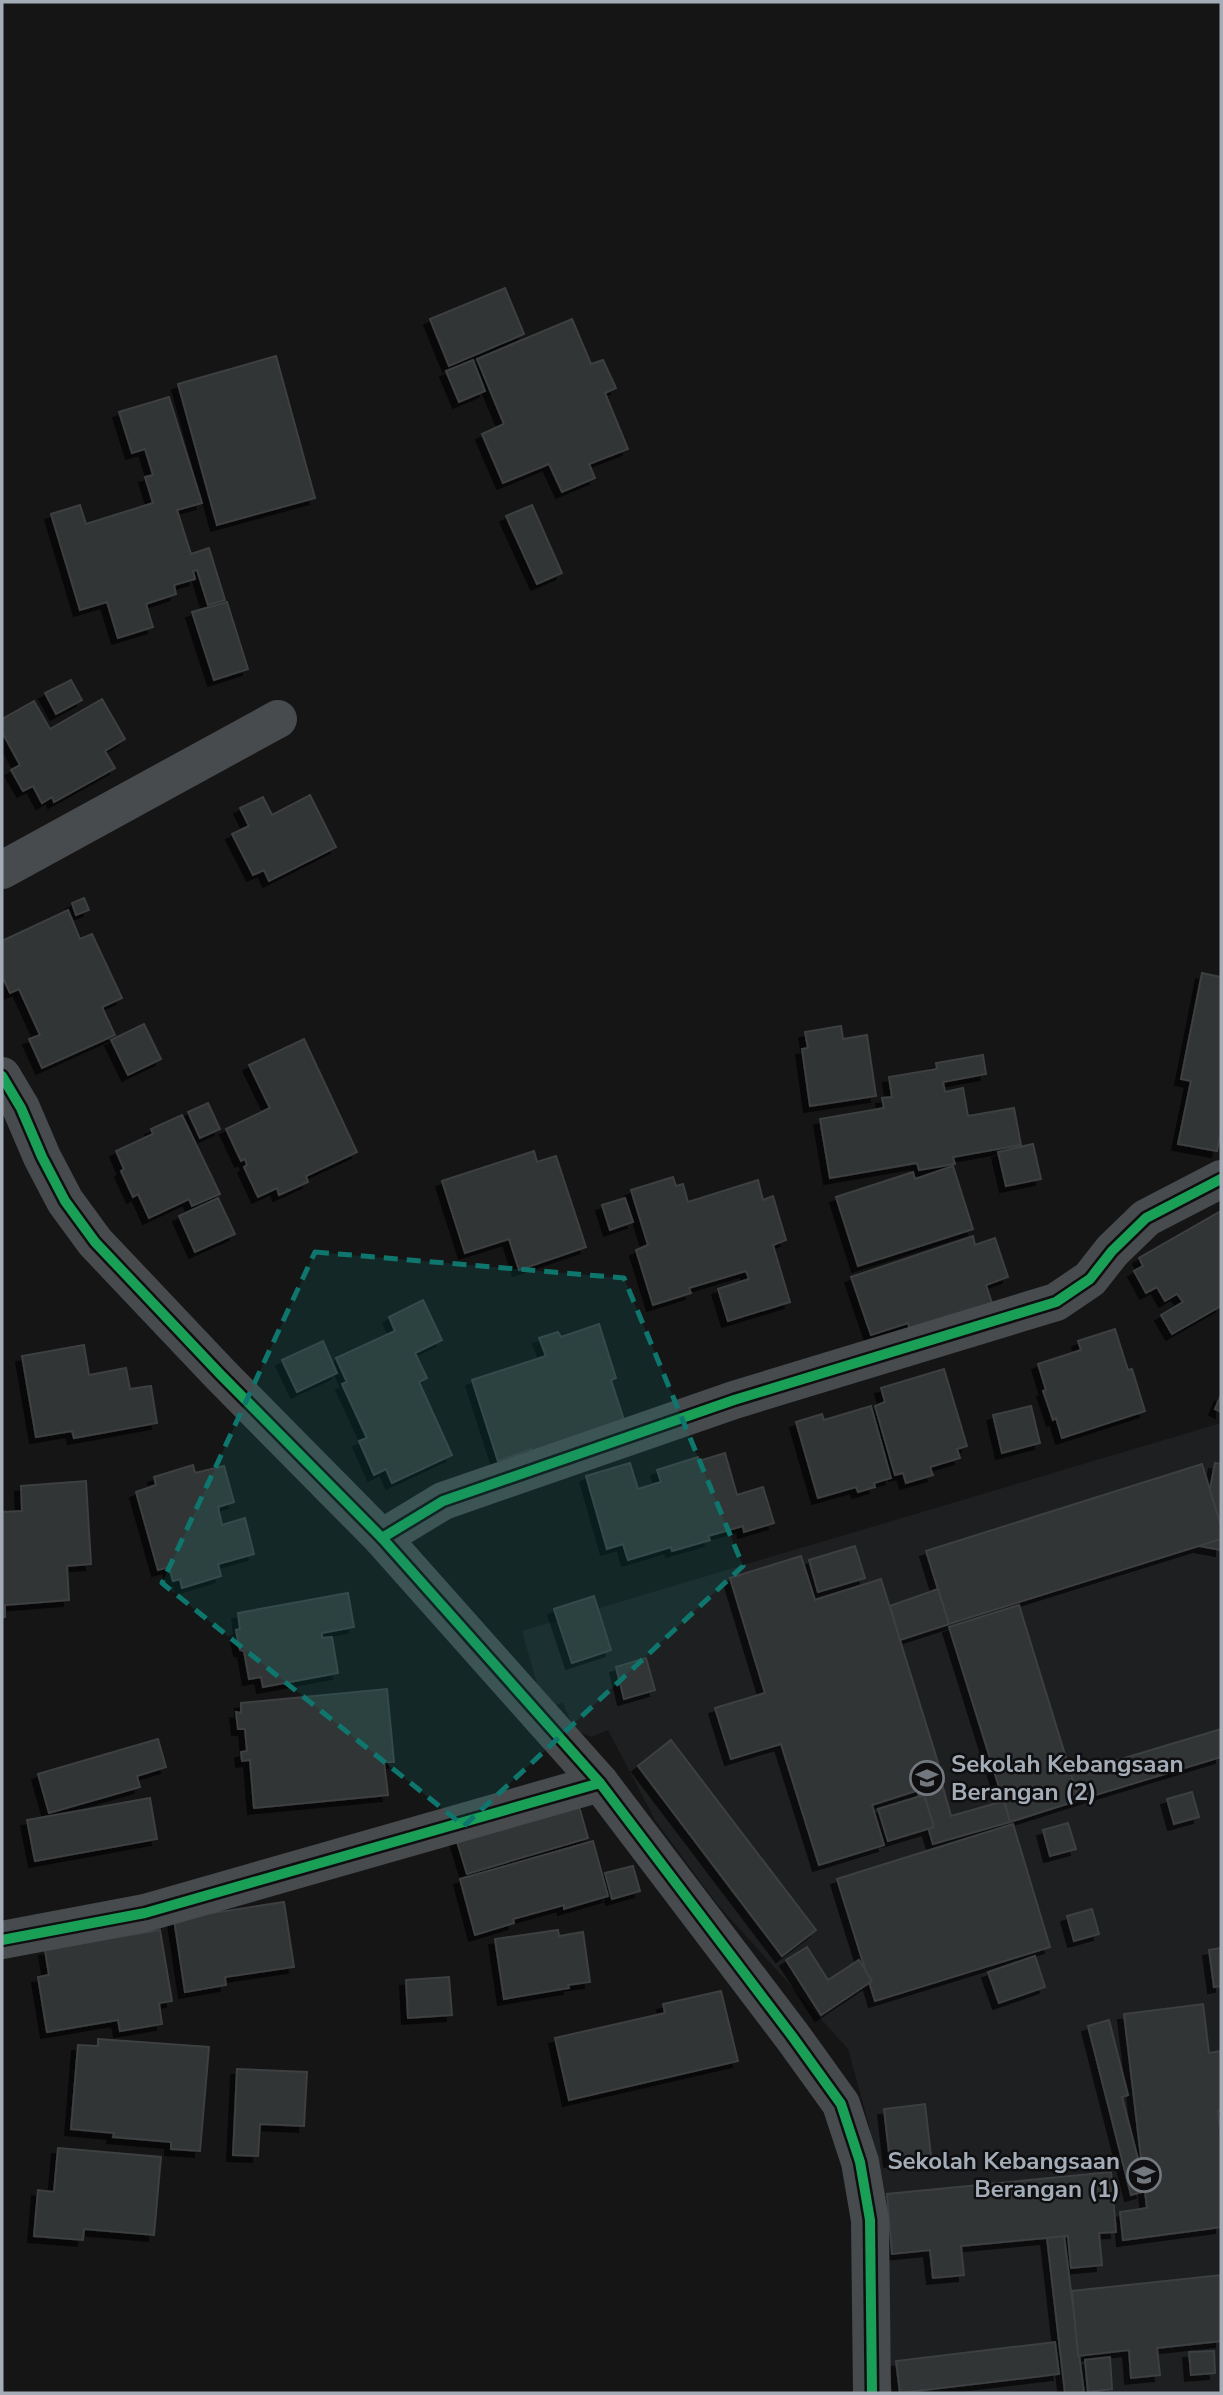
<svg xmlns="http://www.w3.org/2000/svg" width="1223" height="2395" viewBox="0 0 1223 2395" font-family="'Nunito Sans',sans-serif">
  <defs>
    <filter id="shadow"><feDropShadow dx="-6" dy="6" stdDeviation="0" flood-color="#0009"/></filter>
  </defs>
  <rect width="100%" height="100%" fill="#151515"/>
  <path fill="#1e1f21" d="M1221 1423V2393H890L879 2195 869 2125 848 2049 717 1904 655 1820 608 1730 592 1737 574 1730 563 1703 544 1708 522 1631Z"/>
  <g fill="#333436" stroke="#3d3f41" stroke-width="2" filter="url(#shadow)">
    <path d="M505 288 524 334 449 366 430 319Z"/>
    <path d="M572 319 591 364 603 360 616 388 605 393 628 449 589 464 595 478 562 492 549 464 503 483 482 434 504 424 477 359Z"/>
    <path d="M276 356 315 498 217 525 178 384Z"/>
    <path d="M473 360 485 391 459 402 446 371Z"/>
    <path d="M169 397 202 503 177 510 191 554 209 548 225 600 208 605 197 570 193 571 195 579 174 585 176 594 146 604 153 627 118 638 107 602 80 610 51 514 80 505 86 524 153 503 145 477 153 475 145 449 132 453 119 412Z"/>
    <path d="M532 505 562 573 537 584 506 516Z"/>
    <path d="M227 602 248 669 214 680 192 612Z"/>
    <path d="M71 680 82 700 56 714 45 693Z"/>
    <path d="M102 699 125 739 105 751 115 768 54 802 52 797 42 803 33 786 23 791 11 770 20 765 2 732V719L34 701 50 729Z"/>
    <path d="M310 795 336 847 269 881 264 870 253 875 232 834 249 826 240 808 263 797 272 815Z"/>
    <path d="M84 898 89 910 76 915 72 903Z"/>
    <path d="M68 910 80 939 92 934 122 998 102 1007 115 1035 42 1068 29 1039 40 1035 19 989 10 993 2 976V941Z"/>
    <path d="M1202 973 1221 977V1131L1217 1151 1178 1144 1191 1081 1181 1079Z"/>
    <path d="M144 1024 161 1059 128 1075 111 1040Z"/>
    <path d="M841 1026 843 1039 867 1035 876 1096 810 1106 802 1049 808 1048 805 1032Z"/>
    <path d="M304 1039 357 1152 306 1176 308 1182 279 1195 277 1188 258 1197 244 1167 247 1165 245 1159 241 1161 226 1129 270 1108 249 1065Z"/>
    <path d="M983 1055 986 1074 943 1082 945 1092 963 1088 968 1116 1014 1108 1021 1145 953 1157 955 1164 919 1170 917 1163 830 1178 820 1119 884 1108 882 1098 892 1097 889 1077 937 1069 936 1063Z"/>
    <path d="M208 1103 220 1129 200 1138 188 1112Z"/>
    <path d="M182 1115 220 1194 192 1206 189 1199 149 1218 138 1194 133 1197 121 1171 124 1169 116 1151 153 1134 151 1129Z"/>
    <path d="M1033 1144 1041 1179 1006 1186 998 1152Z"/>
    <path d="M534 1151 537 1162 556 1156 586 1247 519 1270 509 1239 465 1253 442 1181Z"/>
    <path d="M953 1166 973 1229 858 1266 836 1197 913 1172 915 1179Z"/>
    <path d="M673 1177 676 1186 683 1184 688 1202 758 1180 763 1200 773 1196 786 1240 773 1245 790 1302 728 1321 718 1289 749 1279 746 1271 689 1288 691 1293 653 1305 636 1250 648 1245 631 1190Z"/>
    <path d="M218 1198 235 1234 195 1252 179 1216Z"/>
    <path d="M625 1198 633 1222 610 1230 602 1205Z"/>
    <path d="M1221 1211V1306L1172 1334 1161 1315 1183 1302 1177 1294 1165 1301 1157 1287 1146 1293 1134 1271 1143 1266 1139 1258Z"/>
    <path d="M973 1236 975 1245 995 1238 1008 1277 986 1285 992 1303 910 1330 908 1323 871 1335 851 1277Z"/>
    <path d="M423 1300 442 1340 415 1353 427 1378 419 1382 452 1455 392 1483 386 1469 374 1475 359 1441 367 1438 342 1384 347 1382 336 1358 395 1331 389 1317Z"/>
    <path d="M599 1324 616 1378 611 1380 625 1423 532 1453 531 1449 498 1461 472 1380 546 1356 539 1338 558 1332 561 1337Z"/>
    <path d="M1115 1329 1128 1370 1132 1369 1145 1411 1062 1438 1056 1418 1053 1420 1043 1391 1046 1390 1038 1364 1081 1350 1078 1341Z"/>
    <path d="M323 1341 337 1373 297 1392 282 1360Z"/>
    <path d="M84 1345 89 1375 126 1368 130 1389 151 1386 157 1423 74 1438 72 1431 36 1437 22 1356Z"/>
    <path d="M944 1369 967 1446 957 1449 960 1458 930 1467 933 1475 906 1483 903 1473 895 1475 875 1406 885 1402 881 1388Z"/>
    <path d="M1221 1395V1412L1215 1409Z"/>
    <path d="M871 1406 891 1478 874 1483 875 1487 858 1492 856 1487 818 1498 796 1422 822 1414 824 1420Z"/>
    <path d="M1031 1406 1040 1443 1002 1453 993 1415Z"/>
    <path d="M725 1453 737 1495 763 1487 774 1523 744 1532 743 1526 708 1536 710 1540 672 1551 671 1547 628 1560 623 1544 607 1549 586 1476 630 1463 638 1489 661 1482 657 1470 698 1457 699 1461Z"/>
    <path d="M1215 1463 1221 1464V1550L1199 1546Z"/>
    <path d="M1202 1464 1221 1526V1539L949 1624 926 1551Z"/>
    <path d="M193 1465 195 1473 224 1466 234 1502 218 1507 222 1525 245 1518 254 1554 218 1564 221 1576 182 1588 180 1579 173 1581 169 1567 158 1570 136 1492 156 1485 154 1477Z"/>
    <path d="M86 1481 91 1564 67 1566 69 1600 5 1605V1617H2V1512L22 1511 21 1486Z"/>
    <path d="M855 1546 865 1578 818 1592 809 1560Z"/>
    <path d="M801 1556 815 1600 881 1579 944 1782 872 1805 884 1845 819 1865 781 1744 731 1759 715 1708 765 1693 730 1578Z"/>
    <path d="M938 1589 949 1624 900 1640 890 1606Z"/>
    <path d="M348 1593 354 1627 322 1633V1638L332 1637 338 1673 263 1687 261 1677 249 1679 244 1651 240 1650 236 1630 240 1629 238 1613Z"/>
    <path d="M594 1596 611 1650 572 1663 554 1609Z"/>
    <path d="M1019 1605 1079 1800 1010 1822 949 1627Z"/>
    <path d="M646 1658 655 1690 624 1699 616 1667Z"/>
    <path d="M387 1689 394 1762H384L388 1795 254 1808 250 1760 242 1761 241 1752 247 1751 245 1729H238L236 1712 241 1713V1703Z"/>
    <path d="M1221 1729V1757L1079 1800 1071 1774Z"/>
    <path d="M158 1739 166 1767 137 1776 140 1787 49 1813 38 1774Z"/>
    <path d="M671 1740 816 1930 782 1956 638 1766Z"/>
    <path d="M937 1766 951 1816 1004 1801 1010 1822 933 1844 912 1773Z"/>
    <path d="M1192 1792 1199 1817 1174 1824 1167 1799Z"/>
    <path d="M924 1795 934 1827 888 1841 878 1809Z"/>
    <path d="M150 1798 157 1839 35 1861 27 1820Z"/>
    <path d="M577 1799 588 1838 467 1874 455 1835Z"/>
    <path d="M1068 1823 1076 1849 1050 1856 1043 1830Z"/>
    <path d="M1013 1824 1050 1947 875 2001 837 1879Z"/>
    <path d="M593 1841 608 1896 564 1909V1905L513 1919 514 1923 475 1935 460 1879Z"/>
    <path d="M633 1866 640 1891 612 1899 605 1873Z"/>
    <path d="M284 1902 294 1967 225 1977 226 1985 185 1992 174 1919Z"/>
    <path d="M1092 1909 1099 1934 1074 1941 1067 1916Z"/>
    <path d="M160 1930 172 2001 159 2003 162 2024 120 2031 118 2020 47 2032 38 1977 49 1975 45 1950Z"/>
    <path d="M558 1930 559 1936 583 1932 590 1982 568 1985 569 1988 504 1999 495 1939Z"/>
    <path d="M807 1947 828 1980 859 1960 872 1981 821 2015 786 1960Z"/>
    <path d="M1221 1948V1986L1214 1987 1209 1950Z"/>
    <path d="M1035 1956 1045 1987 999 2003 988 1972Z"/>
    <path d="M449 1977 452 2015 408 2018 406 1980Z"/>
    <path d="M721 1991 738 2061 569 2100 555 2038 665 2013 663 2004Z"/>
    <path d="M1203 2004 1209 2053 1221 2051V2111H1218L1221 2140V2227L1123 2240 1120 2212 1147 2208 1124 2014Z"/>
    <path d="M1109 2020 1128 2095 1122 2097 1139 2163 1135 2164 1142 2192 1131 2195 1088 2026Z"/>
    <path d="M98 2039 209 2047 200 2151 171 2149V2142L113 2137 114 2133 71 2129 78 2045 98 2046Z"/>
    <path d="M237 2069 307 2072 304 2126 260 2124 258 2156 233 2155Z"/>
    <path d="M925 2104 931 2156 890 2161 884 2109Z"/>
    <path d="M58 2148 161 2157 154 2235 84 2229 83 2240 34 2236 38 2190 54 2192Z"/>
    <path d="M1111 2172 1116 2232 1099 2233 1102 2265 1071 2268 1068 2236 961 2246 964 2275 933 2278 930 2250 892 2254 887 2194Z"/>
    <path d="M1064 2236 1084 2393H1065L1047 2238Z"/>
    <path d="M1221 2275V2341L1157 2348 1160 2375 1131 2378 1129 2350 1078 2356 1072 2291Z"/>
    <path d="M1055 2342 1059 2374 900 2393 896 2361Z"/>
    <path d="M1214 2351 1215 2373 1191 2375 1189 2352Z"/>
    <path d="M1110 2357 1112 2389 1088 2392 1085 2360Z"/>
  </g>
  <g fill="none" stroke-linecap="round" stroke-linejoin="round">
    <g stroke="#484b4e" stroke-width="38">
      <path d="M2 870 278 719"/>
      <path d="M2 1076 21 1108 42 1157 65 1201 95 1242 220 1374 382 1538"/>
      <path d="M2 1940 145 1913 600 1783"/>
      <path d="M872 2393 870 2220 860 2162 841 2104 792 2036 600 1783 382 1538 443 1501 734 1400 1056 1302 1090 1279 1112 1251 1146 1218 1221 1179"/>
    </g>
    <g stroke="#0f0f11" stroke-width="15">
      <g id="cycleway">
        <path d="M2 1076 21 1108 42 1157 65 1201 95 1242 220 1374 382 1538"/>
        <path d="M2 1940 145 1913 600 1783"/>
        <path d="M872 2393 870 2220 860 2162 841 2104 792 2036 600 1783 382 1538 443 1501 734 1400 1056 1302 1090 1279 1112 1251 1146 1218 1221 1179"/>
      </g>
    </g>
    <use href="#cycleway" stroke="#1a9f57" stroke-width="10"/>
  </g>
  <path fill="#0f766e" fill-opacity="0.2" stroke="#0f766e" stroke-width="5" stroke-dasharray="14 9" stroke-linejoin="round" d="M315 1252 624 1278 743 1566 464 1826 162 1583Z"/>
  <defs>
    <g id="school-ring" transform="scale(1.75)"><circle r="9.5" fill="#0f0f11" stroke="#72787e" stroke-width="1.5"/><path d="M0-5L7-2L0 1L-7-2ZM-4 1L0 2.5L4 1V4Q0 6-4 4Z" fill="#72787e"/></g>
  </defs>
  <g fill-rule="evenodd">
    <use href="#school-ring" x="927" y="1778"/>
    <use href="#school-ring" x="1144" y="2175"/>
  </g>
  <g text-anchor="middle" stroke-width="5" stroke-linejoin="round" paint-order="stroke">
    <g font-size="24" font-weight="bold" fill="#a4adb7" stroke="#0f0f11" text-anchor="start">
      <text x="951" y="1772">Sekolah Kebangsaan<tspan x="951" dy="28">Berangan (2)</tspan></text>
      <text x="1120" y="2169" text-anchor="end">Sekolah Kebangsaan<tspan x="1120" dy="28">Berangan (1)</tspan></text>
    </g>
  </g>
  <rect width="1223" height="2395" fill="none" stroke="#a4adb7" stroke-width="7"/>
</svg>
